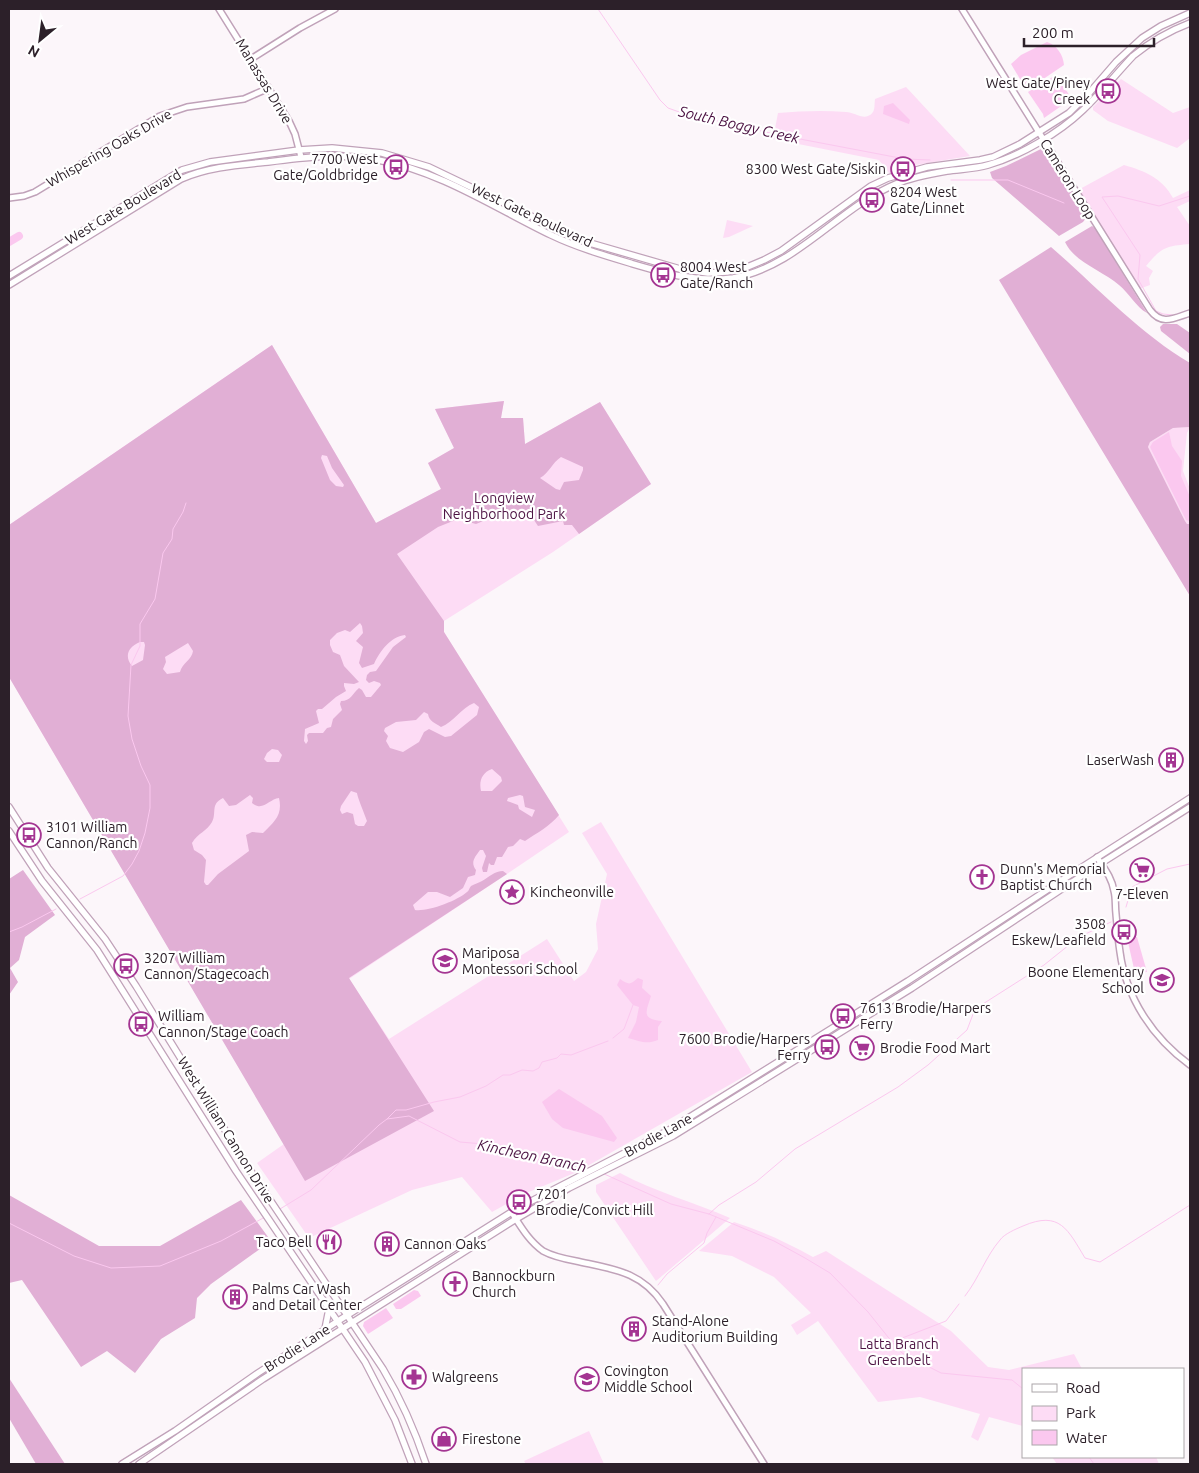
<svg xmlns="http://www.w3.org/2000/svg" width="1199" height="1473" viewBox="0 0 1199 1473" font-family="Ubuntu,sans-serif">
  <rect width="100%" height="100%" fill="#fcf6fa"/>
  <g fill="#fddcf5">
    <path d="M1121 79 1173 113 1190 107V138L1177 148 1108 121 1093 110V107Z"/>
    <path d="M906 87 970 156 909 166 890 174 879 160 773 139 778 113C801 111 823 110 846 112 853 112 862 119 868 116 876 113 874 106 875 99Z"/>
    <path d="M1124 165C1145 171 1162 178 1173 198L1190 190V201L1177 207 1190 226V244C1166 246 1162 247 1146 266L1153 271 1149 278 1150 285 1139 289 1078 190Z"/>
    <path d="M727 220 753 226 729 237 723 238Z"/>
    <path d="M272 345 376 523 441 489 428 463 454 448 435 409 504 401 501 418H523L525 444 600 402 651 484 553 552 444 621V632L569 832 507 874 349 979 389 1039 547 939 574 981 586 972 598 949 596 924 607 874 582 833 601 822 752 1072 577 1172 524 1194 492 1212 462 1177 412 1190 309 1238 257 1163 284 1144 9 677V525Z"/>
    <path d="M1190 427 1187 433 1183 471 1190 489V524H1187L1185 521 1148 447 1150 442 1173 428Z"/>
    <path d="M620 1173C655 1192 694 1202 730 1218L656 1281 596 1192V1185Z"/>
    <path d="M734 1222C762 1231 788 1243 813 1257L826 1251 951 1331 988 1367 1009 1370 1074 1354 1082 1369H1023V1426L989 1417 978 1441 971 1437 980 1414 920 1397 878 1402 818 1321 797 1335 791 1325 811 1313 774 1277 732 1256 699 1251Z"/>
    <path d="M589 1431 604 1464H526L524 1461Z"/>
    <path d="M1052 1457H1156L1159 1464H1057Z"/>
  </g>
  <g fill="#e1afd5" fill-rule="evenodd">
    <path d="M1043 148 1050 156 1086 213V218L1083 222 1059 236 992 178 990 172 1006 166Z"/>
    <path d="M1092 226 1095 228 1147 313C1136 307 1129 293 1119 285 1103 271 1074 262 1065 242Z"/>
    <path d="M1051 247C1096 286 1139 333 1190 363V427L1173 428 1150 442 1148 447 1185 521 1187 524H1190V596L999 280Z"/>
    <path d="M1163 324H1177L1190 333V354L1161 331 1160 327Z"/>
    <path d="M272 345 376 523 441 489 428 463 454 448 435 409 504 401 501 418H523L525 444 600 402 651 484 579 534 572 525H564L563 521 538 526 530 514 522 518 505 514 498 515 476 524 458 519 438 527 397 554 444 621V632L559 815C550 826 537 833 525 841L520 839 513 846 508 847 502 857H497L494 865H491L489 863 487 872H483L482 868 486 856 483 850H480C475 857 470 862 476 870L475 875 468 877 463 888 450 897 437 892H428L413 905 415 910C427 912 457 901 467 892 469 891 469 888 471 886 474 884 479 883 482 881 489 877 495 871 503 871L507 874 349 978 434 1111 305 1181 9 677V525ZM322 455 327 456 332 468 344 485 343 487 336 486 330 480 321 458ZM561 457 583 467V470L579 480 564 482 560 490 556 489 540 478C549 473 552 463 561 457ZM360 623 362 626 363 633 356 641 363 647 359 663 362 668 374 664C380 651 390 637 405 635L406 637 393 647 376 671 370 672 367 675 366 680 369 683 374 681 380 683 381 685 371 697H366L362 690 359 688C352 694 351 701 341 701L340 704 342 710 333 719 331 727 327 728 323 733H309L307 735 308 741 306 744 304 741 305 729 319 723 316 711 318 709H322L336 697 346 691 344 686V683L354 684 359 682 344 666 340 655 333 652 330 645V640L337 633 345 630 350 632ZM140 642H144L145 645 143 660 132 666C124 656 128 647 140 642ZM188 643 193 651C192 660 182 663 180 672L167 674 163 669 166 662 165 657ZM474 703 479 707 477 715 451 736 445 737 429 729 424 732 419 742 403 752 390 748 386 741 388 736 384 731 385 728 396 722 416 720 424 712 428 714C429 721 435 723 441 727 454 722 461 708 474 703ZM272 749 278 750 282 755 279 762H267L264 759 267 753ZM492 769 501 777 502 781 492 791H481C479 782 481 773 492 769ZM351 791 357 793C357 796 366 818 367 821L364 826H358L355 824 353 814 347 812 342 814 340 810 341 806ZM250 795 253 798 252 803C263 812 269 799 279 798 283 815 274 822 263 833L252 832 246 835 249 851 218 874 208 885H206L204 882 206 860 202 855 194 850 192 843C198 833 207 831 212 822 217 813 210 804 223 798L229 806 236 805ZM520 795 523 796 525 807 535 810 532 817 519 809 518 805 507 801 508 798Z"/>
    <path d="M23 870 55 915 25 937 19 960 10 968 18 982 9 995V879Z"/>
    <path d="M9 1195 99 1246H160L241 1200 271 1241 211 1284 197 1298 195 1318 161 1339 135 1373 107 1351 81 1367 22 1280 9 1283Z"/>
    <path d="M9 1378 65 1464H36L9 1418Z"/>
  </g>
  <g fill="#fbc8ef">
    <path d="M1047 42C1057 45 1063 55 1064 65L1030 88 1026 89 1011 64 1021 55Z"/>
    <path d="M1056 75 1070 96 1067 102 1044 118 1043 114 1028 92Z"/>
    <path d="M893 103 910 120 909 124 883 114 884 106Z"/>
    <path d="M1169 432 1172 446 1182 461 1181 476 1190 497 1189 521 1186 520 1150 447 1153 442Z"/>
    <path d="M1137 937 1147 972 1135 973 1127 938Z"/>
    <path d="M638 978 643 980 642 988 651 996C646 1012 641 1019 662 1021L658 1027V1040C646 1045 640 1041 628 1038L636 1022 639 1007 633 1005 617 985 620 979C629 985 630 985 638 978Z"/>
    <path d="M559 1089 602 1116 617 1138 614 1142 563 1128 552 1119 542 1102Z"/>
    <path d="M414 1290 418 1291 421 1296 401 1309H396L393 1304Z"/>
    <path d="M386 1308 393 1318 368 1334 363 1326 364 1322Z"/>
  </g>
  <g fill="none" stroke-linecap="round" stroke-linejoin="round">
    <g stroke="#fbc8ef" stroke-width="1">
      <path d="M598 9 660 100 668 108 682 113 779 135 905 159 930 160"/>
      <path d="M951 180H1008L1064 203"/>
      <path d="M1172 315 1163 314 1156 311 1138 279 1140 255 1102 197 1118 196 1159 206 1190 196"/>
      <path d="M80 899 123 876 132 864 139 851 145 833 150 808V785L141 766 132 739 128 716 131 665 140 646V624L155 599 163 553 172 539 173 529 183 512 186 503"/>
      <path d="M1126 907 1132 887 1167 869 1190 864"/>
      <path d="M9 932 22 927 56 909"/>
      <path d="M613 1038 624 1029 633 1005"/>
      <path d="M387 1119 396 1110H406L434 1102 460 1097 486 1086 503 1075H510L522 1070 533 1071 539 1068 542 1062 557 1058 561 1054 571 1055 608 1041"/>
      <path d="M602 1173 671 1204 709 1214 774 1241 805 1258 830 1273 868 1312 892 1342 902 1353 941 1373 1012 1380 1023 1389"/>
      <path d="M280 1209 311 1190 379 1125 387 1119 409 1116 460 1142 495 1145 549 1163 564 1165 579 1163 589 1168"/>
      <path d="M709 1214 719 1205 756 1182 795 1149 898 1087 928 1065 967 1030 975 1009 1044 965 1079 937 1111 922"/>
      <path d="M9 1223 74 1256 111 1268 160 1266 221 1241 265 1217"/>
      <path d="M658 1285 667 1274 704 1243 707 1233 716 1217"/>
      <path d="M965 1296C979 1278 986 1256 1000 1240 1004 1234 1016 1229 1023 1226 1060 1210 1068 1230 1085 1258L1100 1262 1190 1205"/>
      <path d="M892 1342 946 1321 959 1304"/>
      <path d="M1089 1457 1094 1464"/>
    </g>
    <path stroke="#fbc8ef" stroke-width="8" d="M9 242 19 236"/>
    <g stroke="#c0a2b9" stroke-width="8">
      <g id="tertiary">
        <path d="M219 9 289 121 295 134 301 157"/>
        <path d="M962 9 1150 310C1162 326 1174 318 1190 313"/>
        <path d="M251 59 300 28 335 9"/>
        <path d="M9 198 24 196 35 192 160 116 187 107 244 99 269 88"/>
        <path d="M1097 857C1104 868 1112 878 1114 891 1116 898 1115 906 1116 914 1117 926 1118 939 1120 952 1126 998 1153 1038 1190 1065"/>
        <path d="M512 1213C521 1227 529 1241 543 1251 554 1257 565 1259 576 1261 612 1269 641 1271 663 1304L764 1464"/>
      </g>
    </g>
    <g stroke="#c0a2b9" stroke-width="8">
      <g id="secondary">
        <path d="M9 276 182 170 210 162 299 150 332 148 382 153 429 167 583 241 680 269 708 273 727 272 745 268 764 260 781 251 871 186 888 178 927 167 980 160 993 157 1020 144 1069 113 1090 92 1116 62 1142 38 1161 26 1190 13"/>
        <path d="M9 285 181 179C208 167 238 165 268 162 305 157 341 153 378 160 440 171 495 208 551 235 576 247 603 255 630 263 664 273 697 283 733 278 797 267 838 208 896 184 912 177 929 174 947 171 960 169 975 169 988 165 1020 156 1059 133 1083 110 1101 93 1116 74 1133 56 1150 42 1169 31 1190 23"/>
        <path d="M9 807 48 868 105 939 136 986 246 1164 383 1369C401 1399 415 1431 426 1464"/>
        <path d="M9 831 42 881 97 950 236 1171 365 1362 395 1420 412 1464"/>
        <path d="M325 1329 329 1309"/>
        <path d="M122 1464 175 1431 258 1373 338 1321 518 1208 669 1130 908 981 1076 871 1190 798"/>
        <path d="M139 1464 263 1379 516 1219 569 1188 673 1136 912 988 1092 869 1190 807"/>
      </g>
    </g>
    <use href="#tertiary" stroke="#fff" stroke-width="5"/>
    <use href="#secondary" stroke="#fff" stroke-width="5.5"/>
  </g>
  <defs>
    <g id="bus-ring" transform="scale(1.25)"><circle r="9.5" fill="#fff" stroke="#a43592" stroke-width="1.5"/><path d="M-5-6H5V4H4V6H2V4H-2V6H-4V4H-5ZM-3.5-4V0h7V-4ZM-3.5 1.2v1.5H-2V1.2ZM2 1.2v1.5H3.5V1.2Z" fill="#a43592"/></g>
    <g id="building-ring" transform="scale(1.25)"><circle r="9.5" fill="#fff" stroke="#a43592" stroke-width="1.5"/><path d="M-4-6H4V6H1V3H-1V6H-4ZM-2.5-4.3h1.7v1.8h-1.7ZM.8-4.3h1.7v1.8H.8ZM-2.5-1h1.7V.8h-1.7ZM.8-1h1.7V.8H.8Z" fill="#a43592"/></g>
    <g id="supermarket-ring" transform="scale(1.25)"><circle r="9.5" fill="#fff" stroke="#a43592" stroke-width="1.5"/><path d="M-6-5.5h2.5l.6 2H6L4.5 2H-2.5L-4.4-4H-6ZM-1.5 3.2a1.3 1.3 0 1 0 .1 0ZM3 3.2a1.3 1.3 0 1 0 .1 0Z" fill="#a43592"/></g>
    <g id="church-ring" transform="scale(1.25)"><circle r="9.5" fill="#fff" stroke="#a43592" stroke-width="1.5"/><path d="M-1.2-6h2.4v3.5h3.3v2.4h-3.3V6h-2.4V-.1h-3.3v-2.4h3.3Z" fill="#a43592"/></g>
    <g id="sight-ring" transform="scale(1.25)"><circle r="9.5" fill="#fff" stroke="#a43592" stroke-width="1.5"/><path d="M0-6L1.8-2.2L6-1.7L2.9 1.2L3.7 5.4L0 3.3L-3.7 5.4L-2.9 1.2L-6-1.7L-1.8-2.2Z" fill="#a43592"/></g>
    <g id="school-ring" transform="scale(1.25)"><circle r="9.5" fill="#fff" stroke="#a43592" stroke-width="1.5"/><path d="M0-5L7-2L0 1L-7-2ZM-4 1L0 2.5L4 1V4Q0 6-4 4Z" fill="#a43592"/></g>
    <g id="restaurant-ring" transform="scale(1.25)"><circle r="9.5" fill="#fff" stroke="#a43592" stroke-width="1.5"/><path d="M-5-6h1v4h1v-4h1v4h1v-4h1v5L-1.5 .5V6h-2V.5L-5-1ZM5-6V6H3V1.5H1.5Q1.5-4 5-6Z" fill="#a43592"/></g>
    <g id="pharmacy-ring" transform="scale(1.25)"><circle r="9.5" fill="#fff" stroke="#a43592" stroke-width="1.5"/><path d="M-2-6h4v4h4v4h-4v4h-4v-4h-4v-4h4Z" fill="#a43592"/></g>
    <g id="shop-ring" transform="scale(1.25)"><circle r="9.5" fill="#fff" stroke="#a43592" stroke-width="1.5"/><path d="M-5-2.5h2.3a2.7 3.5 0 0 1 5.4 0H5L5.5 6h-11ZM-1.5-2.5h3a1.5 2.3 0 0 0-3 0Z" fill="#a43592"/></g>
  </defs>
  <g fill-rule="evenodd">
    <use href="#bus-ring" x="1108" y="91"/>
    <use href="#bus-ring" x="396" y="167"/>
    <use href="#bus-ring" x="903" y="169"/>
    <use href="#bus-ring" x="872" y="200"/>
    <use href="#bus-ring" x="663" y="275"/>
    <use href="#building-ring" x="1171" y="760"/>
    <use href="#bus-ring" x="29" y="835"/>
    <use href="#supermarket-ring" x="1142" y="870"/>
    <use href="#church-ring" x="982" y="877"/>
    <use href="#sight-ring" x="512" y="892"/>
    <use href="#bus-ring" x="1124" y="932"/>
    <use href="#school-ring" x="445" y="961"/>
    <use href="#bus-ring" x="126" y="966"/>
    <use href="#school-ring" x="1162" y="980"/>
    <use href="#bus-ring" x="843" y="1016"/>
    <use href="#bus-ring" x="141" y="1024"/>
    <use href="#bus-ring" x="827" y="1047"/>
    <use href="#supermarket-ring" x="862" y="1048"/>
    <use href="#bus-ring" x="519" y="1202"/>
    <use href="#restaurant-ring" x="329" y="1242"/>
    <use href="#building-ring" x="387" y="1244"/>
    <use href="#church-ring" x="455" y="1284"/>
    <use href="#building-ring" x="235" y="1297"/>
    <use href="#building-ring" x="634" y="1329"/>
    <use href="#pharmacy-ring" x="414" y="1377"/>
    <use href="#school-ring" x="587" y="1379"/>
    <use href="#shop-ring" x="444" y="1439"/>
  </g>
  <g text-anchor="middle" stroke-width="4.5" stroke-linejoin="round" paint-order="stroke">
    <g font-size="14" fill="#2c2029" stroke="#fff">
      <text transform="translate(264 81) rotate(59)" y="5">Manassas Drive</text>
      <text transform="translate(109 148) rotate(-30)" y="5">Whispering Oaks Drive</text>
      <text transform="translate(1068 179) rotate(58)" y="5">Cameron Loop</text>
      <text transform="translate(123 207) rotate(-31)" y="5">West Gate Boulevard</text>
      <text transform="translate(532 215) rotate(25)" y="5">West Gate Boulevard</text>
      <text transform="translate(226 1130) rotate(58)" y="5">West William Cannon Drive</text>
      <text transform="translate(658 1135) rotate(-29)" y="5">Brodie Lane</text>
      <text transform="translate(297 1348) rotate(-33)" y="5">Brodie Lane</text>
    </g>
    <g font-size="14" fill="#2c2029" stroke="#fff" text-anchor="start">
      <text x="1090" y="88" text-anchor="end">West Gate/Piney<tspan x="1090" dy="16">Creek</tspan></text>
      <text x="378" y="164" text-anchor="end">7700 West<tspan x="378" dy="16">Gate/Goldbridge</tspan></text>
      <text x="886" y="174" text-anchor="end">8300 West Gate/Siskin</text>
      <text x="890" y="197">8204 West<tspan x="890" dy="16">Gate/Linnet</tspan></text>
      <text x="680" y="272">8004 West<tspan x="680" dy="16">Gate/Ranch</tspan></text>
      <text x="1154" y="765" text-anchor="end">LaserWash</text>
      <text x="46" y="832">3101 William<tspan x="46" dy="16">Cannon/Ranch</tspan></text>
      <text x="1000" y="874">Dunn's Memorial<tspan x="1000" dy="16">Baptist Church</tspan></text>
      <text x="530" y="897">Kincheonville</text>
      <text x="1142" y="899" text-anchor="middle">7-Eleven</text>
      <text x="1106" y="929" text-anchor="end">3508<tspan x="1106" dy="16">Eskew/Leafield</tspan></text>
      <text x="462" y="958">Mariposa<tspan x="462" dy="16">Montessori School</tspan></text>
      <text x="144" y="963">3207 William<tspan x="144" dy="16">Cannon/Stagecoach</tspan></text>
      <text x="1144" y="977" text-anchor="end">Boone Elementary<tspan x="1144" dy="16">School</tspan></text>
      <text x="860" y="1013">7613 Brodie/Harpers<tspan x="860" dy="16">Ferry</tspan></text>
      <text x="158" y="1021">William<tspan x="158" dy="16">Cannon/Stage Coach</tspan></text>
      <text x="810" y="1044" text-anchor="end">7600 Brodie/Harpers<tspan x="810" dy="16">Ferry</tspan></text>
      <text x="880" y="1053">Brodie Food Mart</text>
      <text x="536" y="1199">7201<tspan x="536" dy="16">Brodie/Convict Hill</tspan></text>
      <text x="312" y="1247" text-anchor="end">Taco Bell</text>
      <text x="404" y="1249">Cannon Oaks</text>
      <text x="472" y="1281">Bannockburn<tspan x="472" dy="16">Church</tspan></text>
      <text x="252" y="1294">Palms Car Wash<tspan x="252" dy="16">and Detail Center</tspan></text>
      <text x="652" y="1326">Stand-Alone<tspan x="652" dy="16">Auditorium Building</tspan></text>
      <text x="604" y="1376">Covington<tspan x="604" dy="16">Middle School</tspan></text>
      <text x="432" y="1382">Walgreens</text>
      <text x="462" y="1444">Firestone</text>
    </g>
    <g font-size="14" fill="#4e1444" stroke="#fff">
      <text x="504" y="503">Longview<tspan x="504" dy="16">Neighborhood Park</tspan></text>
      <text x="899" y="1349">Latta Branch<tspan x="899" dy="16">Greenbelt</tspan></text>
    </g>
    <g font-size="15" font-style="italic" fill="#4b1242" stroke="#fff">
      <text transform="translate(739 125) rotate(13)" y="5">South Boggy Creek</text>
      <text transform="translate(532 1156) rotate(12)" y="5">Kincheon Branch</text>
    </g>
  </g>
  <rect width="1199" height="1473" fill="none" stroke="#2c2029" stroke-width="20"/>
  <rect x="1022" y="1368" width="162" height="90" fill="#ffffff" stroke="#aba6a9"/>
  <rect x="1032" y="1384" width="25" height="8" fill="#ffffff" stroke="#aba6a9"/>
  <text x="1066" y="1393" font-size="15" fill="#2c2029">Road</text>
  <rect x="1032" y="1406" width="25" height="15" fill="#fddcf5" stroke="#aba6a9"/>
  <text x="1066" y="1418" font-size="15" fill="#2c2029">Park</text>
  <rect x="1032" y="1430" width="25" height="15" fill="#fbc8ef" stroke="#aba6a9"/>
  <text x="1066" y="1443" font-size="15" fill="#2c2029">Water</text>
  <g transform="translate(40 40) rotate(209)" stroke="#ffffff" stroke-width="4" paint-order="stroke">
  <path d="M0-4L9 19L0 12L-9 19Z" fill="#2c2029"/>
  <text y="-8" font-size="14" font-weight="bold" text-anchor="middle" fill="#2c2029">N</text>
  </g>
  <path d="M1024 38v8h130v-8" fill="none" stroke="#2c2029" stroke-width="2.5"/>
  <text x="1032" y="38" font-size="15" fill="#2c2029" stroke="#ffffff" stroke-width="4" paint-order="stroke">200 m</text>
</svg>
